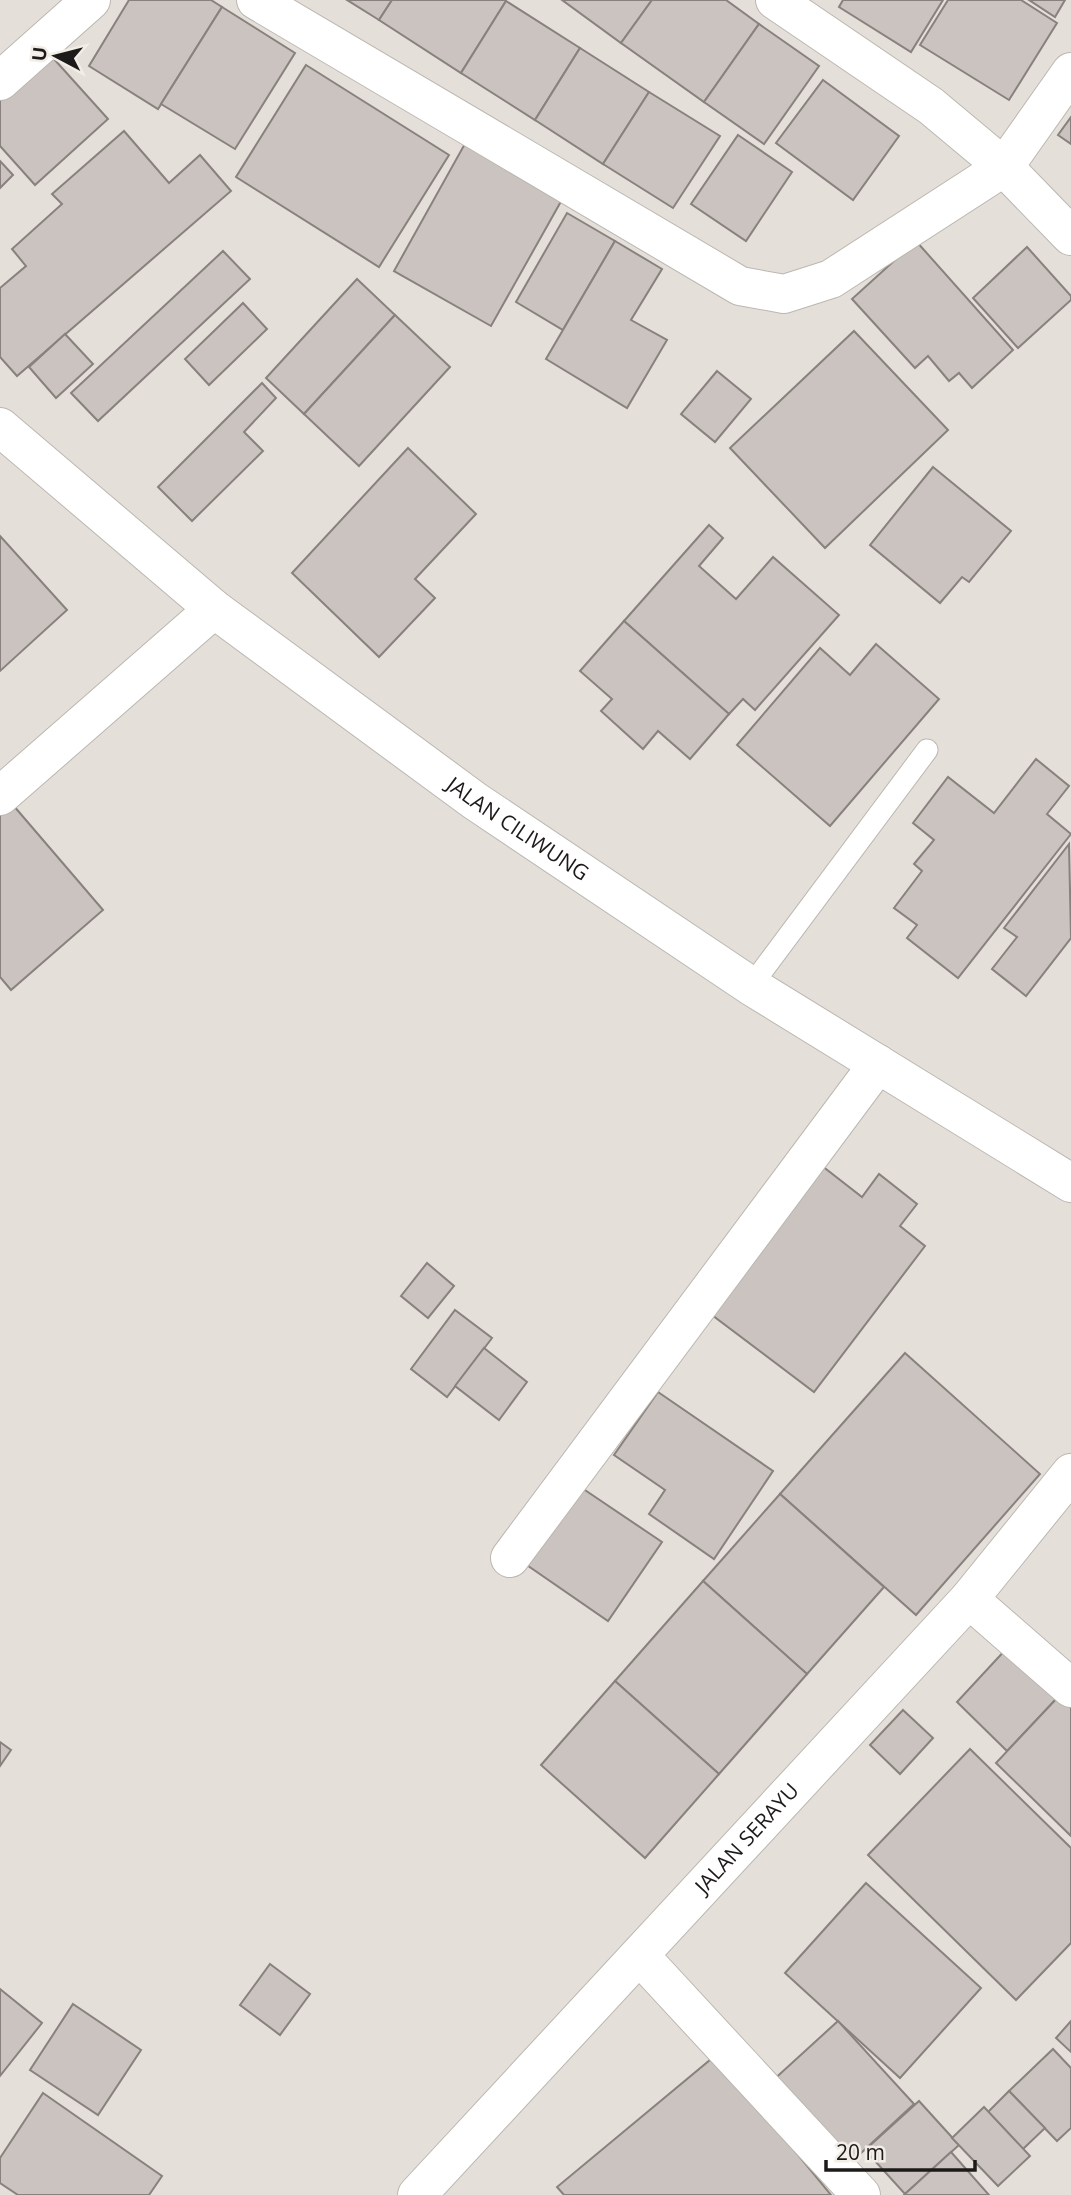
<svg xmlns="http://www.w3.org/2000/svg" width="1071" height="2195" viewBox="0 0 1071 2195" font-family="'Open Sans',sans-serif">
  <rect width="100%" height="100%" fill="#e5dfda"/>
  <g fill="#cac3bf" stroke="#88817d" stroke-width="2">
    <path d="M129 0H211L222 7 158 109 89 66Z"/>
    <path d="M347 0H392L379 20Z"/>
    <path d="M392 0H505L506 1 461 73 379 20Z"/>
    <path d="M562 0H652L621 43Z"/>
    <path d="M652 0H726L759 24 704 102 621 43Z"/>
    <path d="M843 0H943L911 52 839 7Z"/>
    <path d="M948 0H1021L1057 23 1009 100 920 45Z"/>
    <path d="M1029 0H1065L1055 17Z"/>
    <path d="M506 1 580 48 535 120 461 73Z"/>
    <path d="M222 7 295 53 235 149 161 104Z"/>
    <path d="M759 24 819 66 764 144 704 102Z"/>
    <path d="M580 48 649 92 603 164 535 120Z"/>
    <path d="M45 49 108 119 35 185 0 146V90Z"/>
    <path d="M306 65 449 155 379 267 236 177Z"/>
    <path d="M823 80 899 136 853 200 776 143Z"/>
    <path d="M649 92 720 136 673 208 603 164Z"/>
    <path d="M1071 117V144L1058 135Z"/>
    <path d="M124 131 169 183 200 155 231 191 17 376 0 357V288L26 266 12 249 62 204 52 194Z"/>
    <path d="M738 135 792 172 746 241 691 204Z"/>
    <path d="M467 140 564 196 491 326 394 271Z"/>
    <path d="M0 161 13 175 0 188Z"/>
    <path d="M567 213 615 241 563 330 516 302Z"/>
    <path d="M615 241 662 269 631 320 667 340 627 408 546 359Z"/>
    <path d="M916 241 1013 350 972 388 959 373 949 381 928 356 915 368 852 299Z"/>
    <path d="M1027 247 1071 296V300L1018 348 973 298Z"/>
    <path d="M223 251 250 279 98 421 71 393Z"/>
    <path d="M357 279 395 315 304 414 266 378Z"/>
    <path d="M243 303 267 329 209 385 185 359Z"/>
    <path d="M395 315 450 367 359 466 304 414Z"/>
    <path d="M854 331 948 430 825 548 730 448Z"/>
    <path d="M65 334 93 364 56 398 29 367Z"/>
    <path d="M717 371 751 399 715 442 681 414Z"/>
    <path d="M262 383 276 398 244 432 263 451 192 521 158 487Z"/>
    <path d="M408 448 476 514 415 579 435 598 379 657 292 573Z"/>
    <path d="M933 467 1011 531 969 582 962 577 940 603 870 545Z"/>
    <path d="M709 525 723 538 699 566 736 599 773 557 839 615 755 710 743 699 729 714 624 621Z"/>
    <path d="M0 536 67 610 0 671Z"/>
    <path d="M624 621 729 714 690 759 658 731 643 749 601 711 612 699 580 671Z"/>
    <path d="M876 644 939 699 830 826 737 745 820 648 850 675Z"/>
    <path d="M1036 759 1069 786 1047 814 1071 834 958 978 907 938 917 925 894 908 922 871 914 864 934 840 913 823 948 777 994 813Z"/>
    <path d="M7 798 103 910 11 990 0 977V803Z"/>
    <path d="M1069 844 1071 938 1026 996 992 969 1017 937 1004 928Z"/>
    <path d="M817 1162 862 1197 879 1174 917 1204 900 1226 925 1246 814 1392 704 1309Z"/>
    <path d="M427 1263 454 1286 428 1318 401 1296Z"/>
    <path d="M455 1310 492 1338 447 1397 411 1369Z"/>
    <path d="M484 1348 527 1382 499 1420 455 1386Z"/>
    <path d="M905 1353 1040 1474 916 1615 780 1494Z"/>
    <path d="M658 1392 773 1471 714 1559 649 1514 665 1490 614 1455Z"/>
    <path d="M573 1482 662 1542 608 1621 521 1561Z"/>
    <path d="M780 1494 884 1587 807 1674 703 1581Z"/>
    <path d="M703 1581 807 1674 719 1774 615 1681Z"/>
    <path d="M1008 1647 1059 1696 1007 1751 957 1702Z"/>
    <path d="M615 1681 719 1774 645 1858 541 1765Z"/>
    <path d="M1059 1696 1071 1707V1836L996 1763Z"/>
    <path d="M903 1710 933 1738 900 1774 870 1745Z"/>
    <path d="M0 1742 11 1750 0 1766Z"/>
    <path d="M970 1749 1071 1848V1943L1016 2000 868 1855Z"/>
    <path d="M866 1883 981 1988 900 2078 785 1973Z"/>
    <path d="M270 1964 310 1994 280 2035 240 2005Z"/>
    <path d="M0 1989 42 2023 0 2076Z"/>
    <path d="M73 2004 141 2050 98 2115 30 2070Z"/>
    <path d="M838 2021 914 2104 847 2166 770 2083Z"/>
    <path d="M1071 2021V2052L1056 2038Z"/>
    <path d="M1053 2049 1071 2068V2128L1057 2141 1009 2091Z"/>
    <path d="M716 2055 831 2195H564L557 2187Z"/>
    <path d="M1009 2091 1045 2128 1023 2149 988 2112Z"/>
    <path d="M43 2093 162 2176 149 2195H18L0 2183V2158Z"/>
    <path d="M919 2101 959 2145 905 2194 865 2150Z"/>
    <path d="M984 2107 1030 2156 998 2186 952 2138Z"/>
    <path d="M951 2152 989 2195H904L905 2194Z"/>
  </g>
  <g fill="none" stroke-linecap="round" stroke-linejoin="round">
    <g stroke="#bcb7b1" stroke-width="23">
      <path id="lane" d="M751 986 927 750"/>
    </g>
    <g stroke="#bcb7b1" stroke-width="40">
      <g id="street">
        <path d="M256 0 740 286 784 294 831 279 1004 167 1071 72"/>
        <path d="M775 0 931 106 1004 167 1071 236"/>
        <path d="M0 81 91 0"/>
        <path d="M0 796 214 609"/>
        <path d="M510 1558 878 1064"/>
        <path d="M969 1599 1071 1688"/>
        <path d="M640 1956 861 2195"/>
      </g>
    </g>
    <g stroke="#bcb7b1" stroke-width="40">
      <g id="secondary">
        <path id="s1" d="M0 427 214 609 475 801 751 986 1071 1183"/>
        <path id="s2" d="M417 2195 969 1599 1071 1473"/>
      </g>
    </g>
    <use href="#lane" stroke="#fff" stroke-width="21"/>
    <use href="#street" stroke="#fff" stroke-width="38"/>
    <use href="#secondary" stroke="#fff" stroke-width="38"/>
  </g>
  <g text-anchor="middle" stroke-width="5" stroke-linejoin="round" paint-order="stroke">
    <g font-size="21" fill="#1d1b19" stroke="#f2ede7">
      <text dy="7" stroke="none"><textPath href="#s1" startOffset="656">JALAN CILIWUNG</textPath></text>
      <text dy="7" stroke="none"><textPath href="#s2" startOffset="486">JALAN SERAYU</textPath></text>
    </g>
  </g>
  <g transform="translate(56 56) rotate(277)" stroke="#f2ede7" stroke-width="5" paint-order="stroke">
  <path d="M0-5L12 26L0 18L-12 26Z" fill="#1d1b19"/>
  <text y="-10" font-size="19" font-weight="bold" text-anchor="middle" fill="#1d1b19">U</text>
  </g>
  <path d="M826 2160v10h149v-10" fill="none" stroke="#1d1b19" stroke-width="3.5"/>
  <text x="836" y="2160" font-size="21" fill="#1d1b19" stroke="#f2ede7" stroke-width="5" paint-order="stroke">20 m</text>
</svg>
